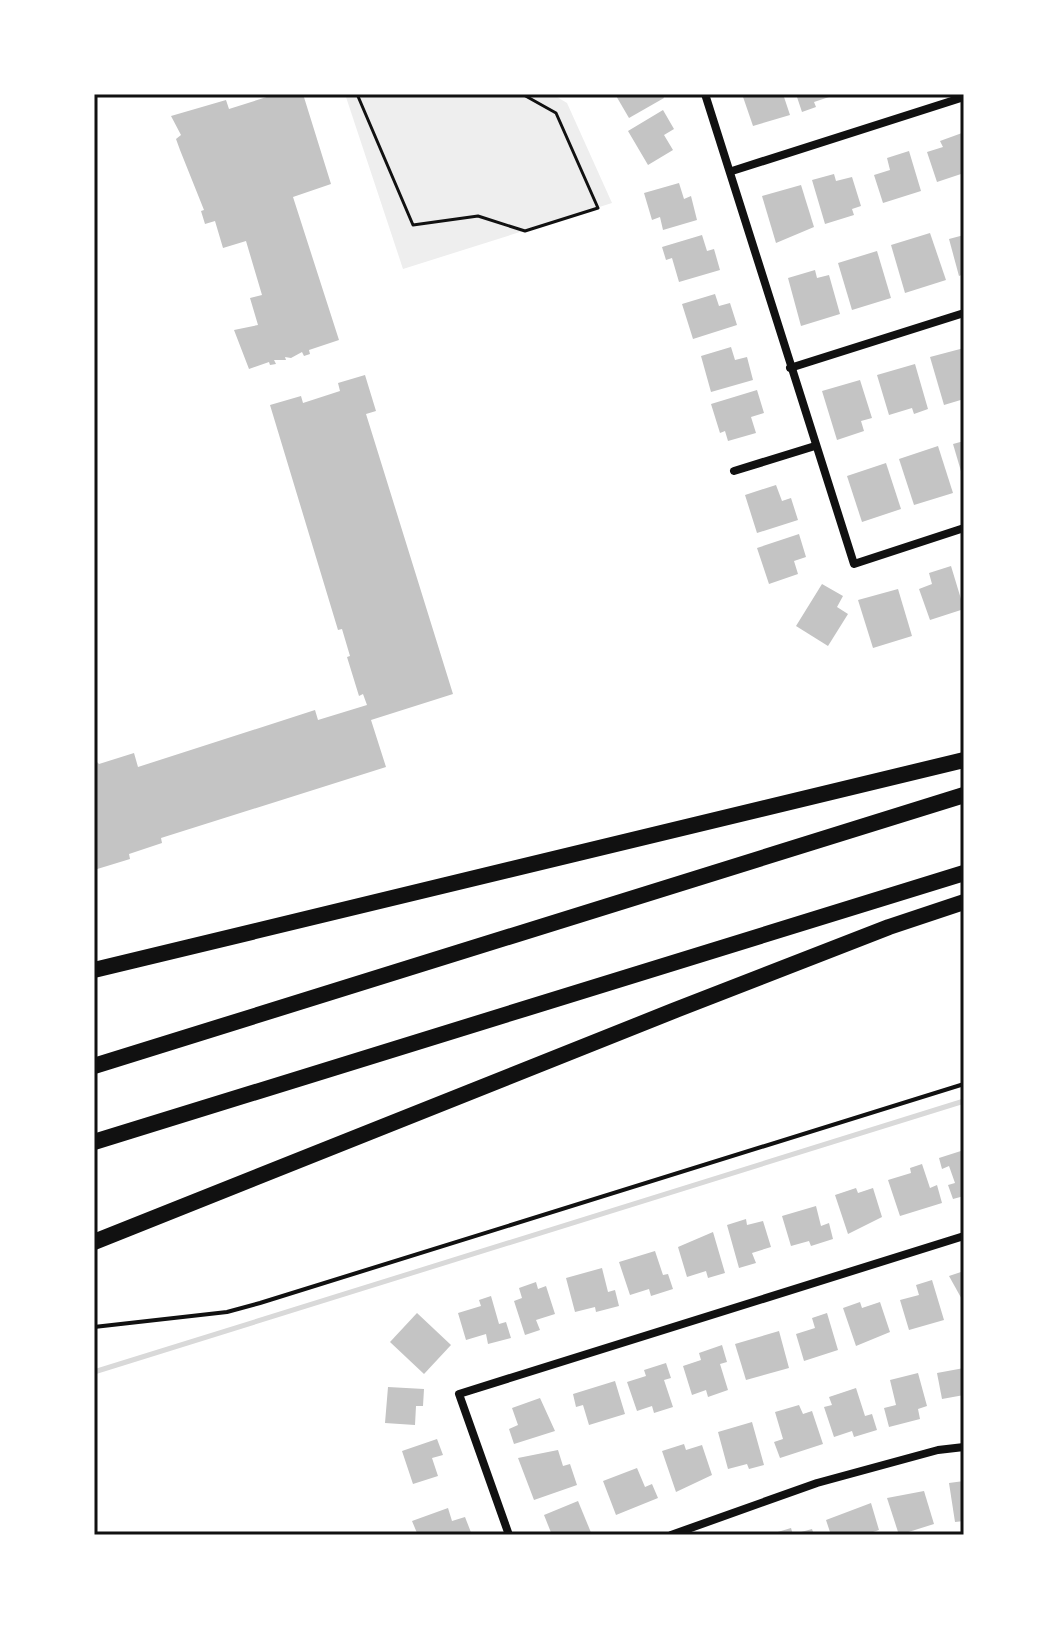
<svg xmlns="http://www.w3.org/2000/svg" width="1058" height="1629" viewBox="0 0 1058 1629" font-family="Inter,sans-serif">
  <rect width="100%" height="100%" fill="#fff"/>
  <path fill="#eee" d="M345 94H552L567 103 612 203 403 269Z"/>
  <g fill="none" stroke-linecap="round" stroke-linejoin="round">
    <path stroke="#d9d9d9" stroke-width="5" d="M94 1372 964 1101"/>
  </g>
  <g fill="#c4c4c4">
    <path d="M276 94H303L331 184 293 197 339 340 309 350 310 354 304 356 302 352 291 358 285 357 286 360H274L276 364 270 365 269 362 249 369 234 330 258 325 250 298 262 295 246 241 223 248 215 221 205 224 201 211 204 210 180 150 176 139 181 135 171 116 226 100 229 109Z"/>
    <path d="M615 94H662L664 98 629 118Z"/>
    <path d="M742 94H783L790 115 753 126Z"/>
    <path d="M796 94H835V95L814 102 816 107 802 112Z"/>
    <path d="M663 110 674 129 664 135 673 150 648 165 628 131Z"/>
    <path d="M962 133 964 173 937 182 927 152 943 147 940 141Z"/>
    <path d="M909 151 921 191 883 203 874 175 890 170 887 158Z"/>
    <path d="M834 174 836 181 852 177 861 206 852 209 854 215 825 224 812 180Z"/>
    <path d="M679 183 684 199 691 196 697 220 663 230 660 217 652 220 644 193Z"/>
    <path d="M801 185 814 227 776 243 762 196Z"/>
    <path d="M930 233 946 280 905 293 891 245Z"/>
    <path d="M702 235 707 251 714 249 720 270 679 282 672 258 666 260 662 247Z"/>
    <path d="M964 235V274L959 276 949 239Z"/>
    <path d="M877 251 891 298 852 310 838 263Z"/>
    <path d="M815 270 817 278 829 275 840 314 801 326 788 278Z"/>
    <path d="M715 294 719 306 730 303 737 325 693 339 682 304Z"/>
    <path d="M731 347 735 360 747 357 753 380 711 392 701 356Z"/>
    <path d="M964 348V399L944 405 930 357Z"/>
    <path d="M915 364 928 409 914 414 912 408 889 415 877 375Z"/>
    <path d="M365 375 376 411 366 414 453 694 371 720 386 767 161 838 162 843 129 854 130 859 94 870V759L99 764 134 753 138 767 315 710 318 720 367 705 363 694 359 696 347 657 350 656 342 629 338 630 270 405 301 396 303 403 340 391 338 383Z"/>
    <path d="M860 380 872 418 861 421 864 431 837 440 822 391Z"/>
    <path d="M757 390 764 413 751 417 756 433 728 441 725 431 720 433 711 404Z"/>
    <path d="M964 441V478H963L953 444Z"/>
    <path d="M938 446 953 493 914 505 899 459Z"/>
    <path d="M886 463 901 509 862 522 847 476Z"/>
    <path d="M776 485 782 501 791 498 798 520 757 533 745 495Z"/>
    <path d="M799 534 806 557 794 561 798 574 769 584 757 548Z"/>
    <path d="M951 566 964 609 930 620 919 589 932 584 929 573Z"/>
    <path d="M822 584 843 596 837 607 848 614 828 646 796 626Z"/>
    <path d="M898 589 912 636 873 648 858 600Z"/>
    <path d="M964 1150V1196L953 1199 948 1185 955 1183 949 1166 942 1169 939 1158Z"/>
    <path d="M922 1164 930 1188 937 1185 942 1203 900 1216 888 1180 911 1173 910 1168Z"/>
    <path d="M856 1188 858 1193 873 1188 882 1217 848 1234 835 1195Z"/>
    <path d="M816 1206 821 1226 829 1223 833 1239 811 1246 809 1241 791 1246 782 1216Z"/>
    <path d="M746 1219 747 1225 763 1221 771 1247 752 1253 756 1263 739 1268 727 1225Z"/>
    <path d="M713 1232 725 1273 708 1278 706 1271 687 1277 678 1247Z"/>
    <path d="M655 1251 663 1275 668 1274 673 1289 651 1296 649 1289 630 1295 619 1262Z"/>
    <path d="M602 1268 608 1292 615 1290 619 1306 596 1312 595 1307 575 1312 566 1278Z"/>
    <path d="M964 1271V1303L949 1276Z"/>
    <path d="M932 1280 944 1320 909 1330 900 1300 919 1295 916 1285Z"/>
    <path d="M536 1282 538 1289 546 1286 555 1314 536 1320 540 1330 525 1335 514 1301 522 1298 519 1288Z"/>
    <path d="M491 1296 499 1324 506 1322 511 1338 488 1344 486 1334 466 1340 458 1313 481 1306 479 1300Z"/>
    <path d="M860 1302 862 1308 880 1302 890 1332 856 1346 843 1308Z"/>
    <path d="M417 1313 451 1345 424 1374 390 1342Z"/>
    <path d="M827 1313 838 1350 804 1361 796 1334 815 1328 812 1318Z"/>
    <path d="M779 1331 789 1368 746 1380 735 1344Z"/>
    <path d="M722 1345 727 1362 720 1364 728 1390 708 1397 706 1390 692 1395 683 1366 701 1360 699 1353Z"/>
    <path d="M666 1363 671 1378 664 1380 673 1407 654 1413 652 1406 637 1411 627 1382 646 1376 644 1370Z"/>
    <path d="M964 1368V1395L942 1399 937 1373Z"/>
    <path d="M918 1373 927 1406 918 1409 920 1419 889 1427 884 1408 896 1405 890 1380Z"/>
    <path d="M615 1381 625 1414 589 1425 583 1405 576 1407 573 1394Z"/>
    <path d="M388 1387 424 1389 423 1406H416L415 1425 385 1423Z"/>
    <path d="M856 1388 865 1416 872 1414 877 1430 854 1437 852 1431 834 1437 824 1407 832 1405 829 1397Z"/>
    <path d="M540 1398 555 1431 514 1444 509 1429 518 1425 512 1408Z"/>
    <path d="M799 1405 803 1414 812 1411 823 1444 780 1458 774 1442 783 1439 775 1412Z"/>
    <path d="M752 1422 764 1465 749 1469 747 1464 728 1469 718 1432Z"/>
    <path d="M437 1439 443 1455 432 1458 438 1476 413 1484 402 1451Z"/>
    <path d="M684 1444 686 1450 702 1445 712 1475 676 1492 662 1451Z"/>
    <path d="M558 1450 563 1466 570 1464 577 1485 534 1500 518 1458Z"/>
    <path d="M637 1468 645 1487 652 1484 658 1498 616 1515 603 1481Z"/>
    <path d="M964 1481V1521L955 1522 949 1483Z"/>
    <path d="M924 1491 934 1524 899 1535 887 1498Z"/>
    <path d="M578 1501 592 1535H552L544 1515Z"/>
    <path d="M871 1503 879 1530 873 1532 874 1535H831L826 1520Z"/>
    <path d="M448 1508 452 1521 465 1517 472 1535 417 1533 412 1521Z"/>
    <path d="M791 1528 793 1535H771V1534Z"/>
    <path d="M812 1529 814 1535H794V1534Z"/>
  </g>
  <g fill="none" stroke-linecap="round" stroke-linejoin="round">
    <path stroke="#111" stroke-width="3" d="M357 94 413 225 478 216 525 231 598 208 556 113 522 94"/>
    <path stroke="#111" stroke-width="4" d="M94 1327 227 1312 260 1303 964 1084"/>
    <g stroke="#111" stroke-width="8">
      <path d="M705 94 854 564 964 528"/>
      <path d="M732 171 964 97"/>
      <path d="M790 368 964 313"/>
      <path d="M734 471 815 446"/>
      <path d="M509 1535 459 1394 964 1236"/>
      <path d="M671 1535 817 1483 938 1450 964 1447"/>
    </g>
    <g stroke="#111" stroke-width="16">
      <path d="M94 970 964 760"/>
      <path d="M94 1066 964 795"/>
      <path d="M94 1142 964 873"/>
      <path d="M94 1242 673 1011 889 927 964 902"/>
    </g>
  </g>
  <rect width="1058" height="1629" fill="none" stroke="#ffffff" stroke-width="192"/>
  <rect x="96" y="96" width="866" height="1437" fill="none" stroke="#111" stroke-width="3"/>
</svg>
